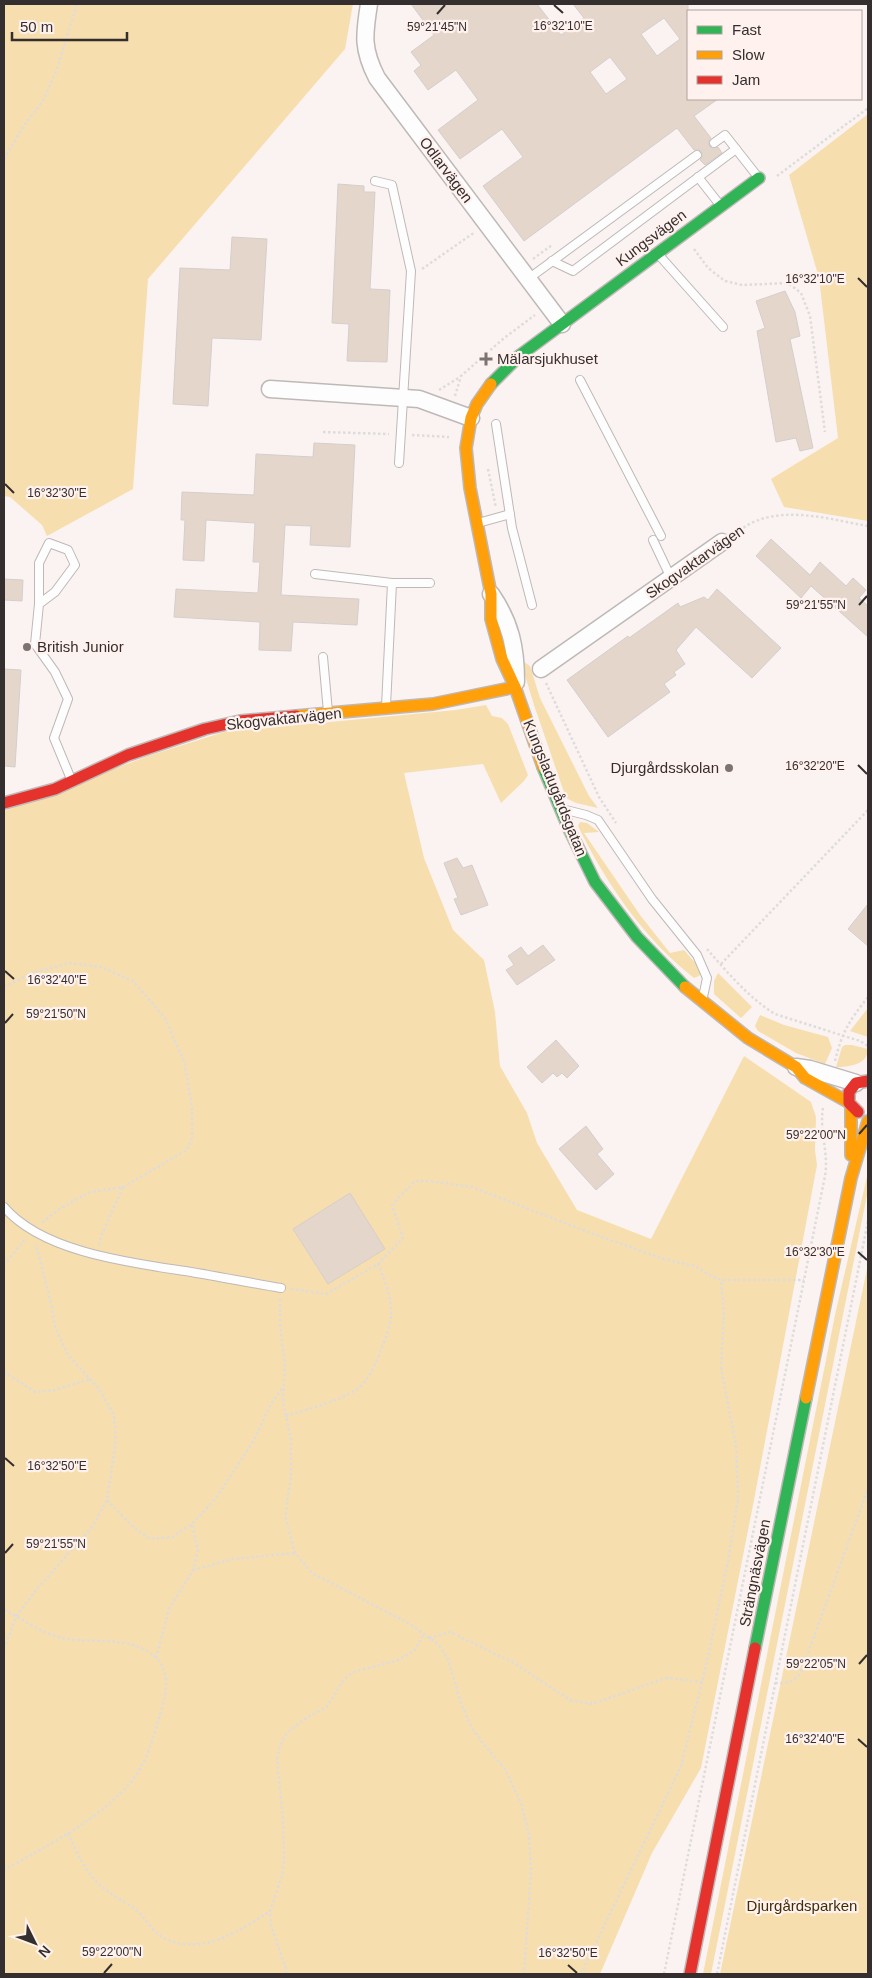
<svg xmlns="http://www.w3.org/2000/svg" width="872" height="1978" viewBox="0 0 872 1978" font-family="Helvetica,sans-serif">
  <rect width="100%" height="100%" fill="#fbf3f1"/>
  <g fill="#f7deae">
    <path d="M4 4H353L345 49 148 279 133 489 47 536 42 525 10 497 4 496Z"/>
    <path d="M868 114V521L784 507 771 479 838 438 819 278 789 175Z"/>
    <path d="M523 661 530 666 540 698 589 796 598 808 576 803 566 798 534 705 521 662Z"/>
    <path d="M486 705 492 716 502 718 508 724 528 775 524 781 501 803 483 764 404 773 424 858 453 930 484 960 495 1012 500 1066 527 1113 537 1143 577 1210 651 1239 744 1056 811 1102 816 1117 815 1150 817 1165 754 1500 701 1768 652 1853 600 1974H4V811L148 756 224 732 456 710Z"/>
    <path d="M580 822 587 823 599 832 584 833 640 915 670 953 684 950 702 971 699 976 694 978C643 938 606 883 578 826Z"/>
    <path d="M718 973 752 1007 741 1018 714 994V981Z"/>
    <path d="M868 1008V1037L850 1031Z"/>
    <path d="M760 1015 784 1025 828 1037 832 1048 825 1064 796 1053 758 1031 755 1026Z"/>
    <path d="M845 1045H852L868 1049C868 1065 848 1067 836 1067L842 1047Z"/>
    <path d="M868 1172V1190L711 1974H703L835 1315Z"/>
    <path d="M868 1264V1974H720Z"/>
  </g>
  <g fill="#e5d6cb" stroke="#d4cfcc" fill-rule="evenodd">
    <path d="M411 4H537L561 35 584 18 573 4H688V99H718L694 116 711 138 708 143 710 147 714 149 718 147 722 153 705 165 700 160 702 157V152L699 150H694L677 128 524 241 483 186 523 157 502 129 460 159 438 130 478 100 456 70 428 90 414 71 421 65 411 52 434 35ZM664 18 680 39 657 56 641 34ZM610 57 627 79 606 94 590 72Z"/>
    <path d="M338 184 364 186V192H375L370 289 390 290 387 362 347 361 349 324 332 323Z"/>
    <path d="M232 237 267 239 261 340 212 338 208 406 173 404 180 268 230 270Z"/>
    <path d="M785 291 795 312 800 336 790 339 813 448 800 451 796 438 776 442 757 331 765 328 756 301Z"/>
    <path d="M314 443 355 445 350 547 310 545 311 526 285 525 281 595 359 599 357 625 293 622 291 651 259 650 260 622 174 617 176 589 258 593 260 562H253L255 523 206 520 204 561 183 560 185 520H181L182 492 254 495 256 454 313 457Z"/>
    <path d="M771 539 810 575 820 562 846 586 853 578 866 590 859 598 868 606V637L811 586 801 598 756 556Z"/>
    <path d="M4 579 23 580 22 601 4 600Z"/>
    <path d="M717 589 781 648 752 678 696 627 676 650 685 664 674 672 676 675 664 684 670 692 608 737 567 680 628 636 629 638 678 603 680 607 704 597 708 600Z"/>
    <path d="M4 669 21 670 15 767 4 766Z"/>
    <path d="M457 858 463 868 472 865 488 905 461 915 454 899 458 898 444 863Z"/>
    <path d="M868 904V946L848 929Z"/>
    <path d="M543 945 555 960 517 985 506 970 514 965 508 956 521 947 528 956Z"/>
    <path d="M556 1040 579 1066 567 1078 562 1073 557 1077 553 1073 542 1083 527 1067Z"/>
    <path d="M586 1126 603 1149 597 1154 614 1174 596 1190 559 1149Z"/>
    <path d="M350 1193 385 1249 328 1284 293 1229Z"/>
  </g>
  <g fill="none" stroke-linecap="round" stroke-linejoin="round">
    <g stroke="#beb9b7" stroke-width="10">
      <g id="lane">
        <path d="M714 143 725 135 758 177"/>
        <path d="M698 177 720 205"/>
        <path d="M375 181 392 185 411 271 399 463"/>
        <path d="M658 254 723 327"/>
        <path d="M552 261 573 271 736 149"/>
        <path d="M528 279 697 155"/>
        <path d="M580 380 661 536"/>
        <path d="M496 424 512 528 532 605"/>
        <path d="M478 523 510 514"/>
        <path d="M653 540 671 578"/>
        <path d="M315 574 392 583 386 706"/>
        <path d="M392 583H430"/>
        <path d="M39 604V563L49 543 68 550 75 565 55 592 39 604 35 644 55 672 68 699 54 738 71 779"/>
        <path d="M323 657 328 712"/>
        <path d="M566 810 586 815 598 820 652 899 697 955 707 978 703 997"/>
        <path d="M4 1207C43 1253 133 1263 191 1272 221 1277 251 1283 281 1288"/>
      </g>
    </g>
    <g stroke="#beb9b7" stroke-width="19">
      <g id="street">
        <path d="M369 4C364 35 362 49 377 78L562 324"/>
        <path d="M270 389 419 399 471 418"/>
        <path d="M491 594C511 623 516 648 516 682"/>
        <path d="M541 669 722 542"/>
        <path d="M796 1067 810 1069 856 1083"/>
      </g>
    </g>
    <g stroke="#beb9b7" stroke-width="14">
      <g id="fast">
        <path d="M491 384 519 356 759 178"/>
        <path d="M543 767 569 829 595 882 637 937 685 987"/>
        <path d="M755 1648 806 1398"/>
      </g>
    </g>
    <g stroke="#beb9b7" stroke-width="14">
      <g id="slow">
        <path d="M491 384 477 404 471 418 466 448 470 488 491 594V619L502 659 515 687 543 767"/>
        <path d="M296 716 433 704 515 687"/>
        <path d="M685 987 748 1038 796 1067 805 1078 848 1102"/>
        <path d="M851 1107V1155"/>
        <path d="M806 1398 851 1178 868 1121"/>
      </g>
    </g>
    <g stroke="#beb9b7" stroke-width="14">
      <g id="jam">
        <path d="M4 803 55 789 128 755 205 729 240 721 296 716"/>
        <path d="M858 1112 849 1103V1092L856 1083 868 1081"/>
        <path d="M690 1974 755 1648"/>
      </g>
    </g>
    <g stroke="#dedcdb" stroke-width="2.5" stroke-dasharray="2.5 2.5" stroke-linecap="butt">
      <path d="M4 159 25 124 43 101 57 69 77 4"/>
      <path d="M777 176 868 108"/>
      <path d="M694 249 708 268 725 281 742 285 788 283 801 293 810 316 825 432"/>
      <path d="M533 259 552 245"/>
      <path d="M422 269 475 232"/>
      <path d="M439 390 460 377"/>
      <path d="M455 396 461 376 503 339 535 315"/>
      <path d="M323 432 389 434"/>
      <path d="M412 435 449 437"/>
      <path d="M488 469 496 508"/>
      <path d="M735 533C742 529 748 524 756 521 791 507 833 520 868 526"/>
      <path d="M546 683 599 797 616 823"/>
      <path d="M707 949C727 972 749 998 775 1014L860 1041 868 1046"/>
      <path d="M721 964 868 810"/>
      <path d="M4 987 32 973 69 963 101 967 133 981 165 1018 185 1064 192 1108V1138L187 1150 123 1187 90 1192 59 1209 42 1223"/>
      <path d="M835 1061C842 1032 849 1021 868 997"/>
      <path d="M99 1245 102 1234 123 1187"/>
      <path d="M378 1264 403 1238 392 1205 415 1181H429L472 1187 588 1232 664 1259 695 1266 711 1276 721 1280H804"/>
      <path d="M4 1265 25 1239"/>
      <path d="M280 1299V1324L285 1366 283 1402 291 1439V1476L285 1516 295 1553 312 1573 410 1624 429 1638 438 1644 448 1659 462 1706 472 1728 485 1746 505 1769 521 1803 529 1835 531 1871 524 1974"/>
      <path d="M4 1372 35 1392 55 1390 90 1379"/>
      <path d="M286 1416C310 1408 340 1402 361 1386 372 1377 390 1331 391 1316 393 1301 384 1278 378 1264L326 1294 291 1289"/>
      <path d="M107 1500 133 1527 150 1539 172 1537 192 1524 216 1498 253 1442 271 1404 283 1387"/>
      <path d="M193 1570 233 1559 295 1553"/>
      <path d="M4 1610C24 1619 40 1633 62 1638 90 1644 121 1636 147 1651 170 1664 168 1686 162 1708 156 1727 151 1748 142 1765 118 1811 48 1845 4 1870"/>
      <path d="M429 1638 450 1632 514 1663 570 1700 592 1704 666 1678 703 1682"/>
      <path d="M4 1649 16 1617 37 1589 93 1526 107 1500 116 1440 114 1415 99 1389 68 1355 55 1327 51 1303 36 1244"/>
      <path d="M156 1658 169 1609 193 1570 198 1550 192 1525"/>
      <path d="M775 1683C788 1683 793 1683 801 1672L868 1489"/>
      <path d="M68 1833C78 1855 88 1878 109 1892 118 1899 129 1904 138 1911 147 1920 152 1932 164 1938 200 1957 240 1931 270 1911"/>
      <path d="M286 1974V1969L271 1926 270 1911 282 1876 284 1859 283 1819 277 1759 280 1746 286 1734 303 1720 326 1707 332 1699 345 1678 356 1671 396 1661 415 1650 423 1635"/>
      <path d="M581 1974 681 1766 706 1666 728 1561 738 1498 736 1445 721 1368 724 1312 721 1280"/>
      <path d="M664 1974 825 1176C829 1153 819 1131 823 1108"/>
      <path d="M717 1974 868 1221"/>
    </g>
    <use href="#lane" stroke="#fefdfd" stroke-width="8"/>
    <use href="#street" stroke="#fefdfd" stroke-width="16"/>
    <use href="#fast" stroke="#30b455" stroke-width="11"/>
    <use href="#slow" stroke="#ff9f0a" stroke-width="11"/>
    <use href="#jam" stroke="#e5322d" stroke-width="11"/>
  </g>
  <path fill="none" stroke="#342f2e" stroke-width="2" d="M554 5 563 13M437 14 445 5M858 278 867 287M5 484 14 493M859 605 867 596M858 765 867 774M5 971 14 979M5 1023 13 1014M859 1134 867 1125M858 1252 867 1260M5 1458 14 1466M5 1553 13 1544M859 1664 867 1655M858 1739 867 1747M568 1965 577 1973M104 1973 112 1964"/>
  <g fill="#7a7472" stroke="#fff1ed" stroke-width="2">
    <path d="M483.5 351.5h5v5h5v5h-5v5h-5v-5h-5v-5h5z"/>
    <circle cx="27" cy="647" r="5"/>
    <circle cx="729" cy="768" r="5"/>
  </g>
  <g text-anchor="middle" stroke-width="4.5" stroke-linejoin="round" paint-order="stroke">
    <g font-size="15" fill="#342f2e" stroke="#fff1ed">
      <text transform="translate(446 170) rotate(53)" y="5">Odlarvägen</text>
      <text transform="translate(651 238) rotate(-37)" y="5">Kungsvägen</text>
      <text transform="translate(695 562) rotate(-35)" y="5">Skogvaktarvägen</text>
      <text transform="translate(284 719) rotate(-6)" y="5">Skogvaktarvägen</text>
      <text transform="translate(555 788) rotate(68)" y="5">Kungsladugårdsgatan</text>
      <text transform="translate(755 1573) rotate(-79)" y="5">Strängnäsvägen</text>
    </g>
    <g font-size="15" fill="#342f2e" stroke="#fff1ed" text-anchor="start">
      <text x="497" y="364">Mälarsjukhuset</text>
      <text x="37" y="652">British Junior</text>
      <text x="719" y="773" text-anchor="end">Djurgårdsskolan</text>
    </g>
    <g font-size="15" fill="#3e2d05" stroke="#fff1ed">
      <text x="802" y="1911">Djurgårdsparken</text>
    </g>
  </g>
  <g font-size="12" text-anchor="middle" fill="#342f2e" stroke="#fff1ed" stroke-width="4.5" stroke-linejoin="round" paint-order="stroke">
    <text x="563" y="30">16°32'10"E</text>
    <text x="437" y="31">59°21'45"N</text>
    <text x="815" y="283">16°32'10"E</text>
    <text x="57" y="497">16°32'30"E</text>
    <text x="816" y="609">59°21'55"N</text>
    <text x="815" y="770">16°32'20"E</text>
    <text x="57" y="984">16°32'40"E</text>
    <text x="56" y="1018">59°21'50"N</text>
    <text x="816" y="1139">59°22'00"N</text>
    <text x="815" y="1256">16°32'30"E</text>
    <text x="57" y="1470">16°32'50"E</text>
    <text x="56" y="1548">59°21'55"N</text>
    <text x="816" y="1668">59°22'05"N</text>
    <text x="815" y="1743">16°32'40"E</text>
    <text x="112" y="1956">59°22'00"N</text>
    <text x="568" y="1957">16°32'50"E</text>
  </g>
  <rect width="872" height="1978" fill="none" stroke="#342f2e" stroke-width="10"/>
  <rect x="687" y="10" width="175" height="90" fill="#fff1ed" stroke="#aea3a1"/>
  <rect x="697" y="26" width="25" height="8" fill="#30b455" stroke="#aea3a1"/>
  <text x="732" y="35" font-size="15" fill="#342f2e">Fast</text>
  <rect x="697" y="51" width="25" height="8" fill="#ff9f0a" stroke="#aea3a1"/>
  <text x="732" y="60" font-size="15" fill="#342f2e">Slow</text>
  <rect x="697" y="76" width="25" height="8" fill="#e5322d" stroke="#aea3a1"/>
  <text x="732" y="85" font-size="15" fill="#342f2e">Jam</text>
  <g transform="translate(35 1943) rotate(132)" stroke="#fff1ed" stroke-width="4" paint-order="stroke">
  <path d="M0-4L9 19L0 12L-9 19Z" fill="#342f2e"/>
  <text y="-8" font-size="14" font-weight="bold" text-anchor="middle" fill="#342f2e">N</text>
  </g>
  <path d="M12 32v8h115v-8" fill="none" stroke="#342f2e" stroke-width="2.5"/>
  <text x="20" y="32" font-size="15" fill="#342f2e" stroke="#fff1ed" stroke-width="4" paint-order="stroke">50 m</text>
</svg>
